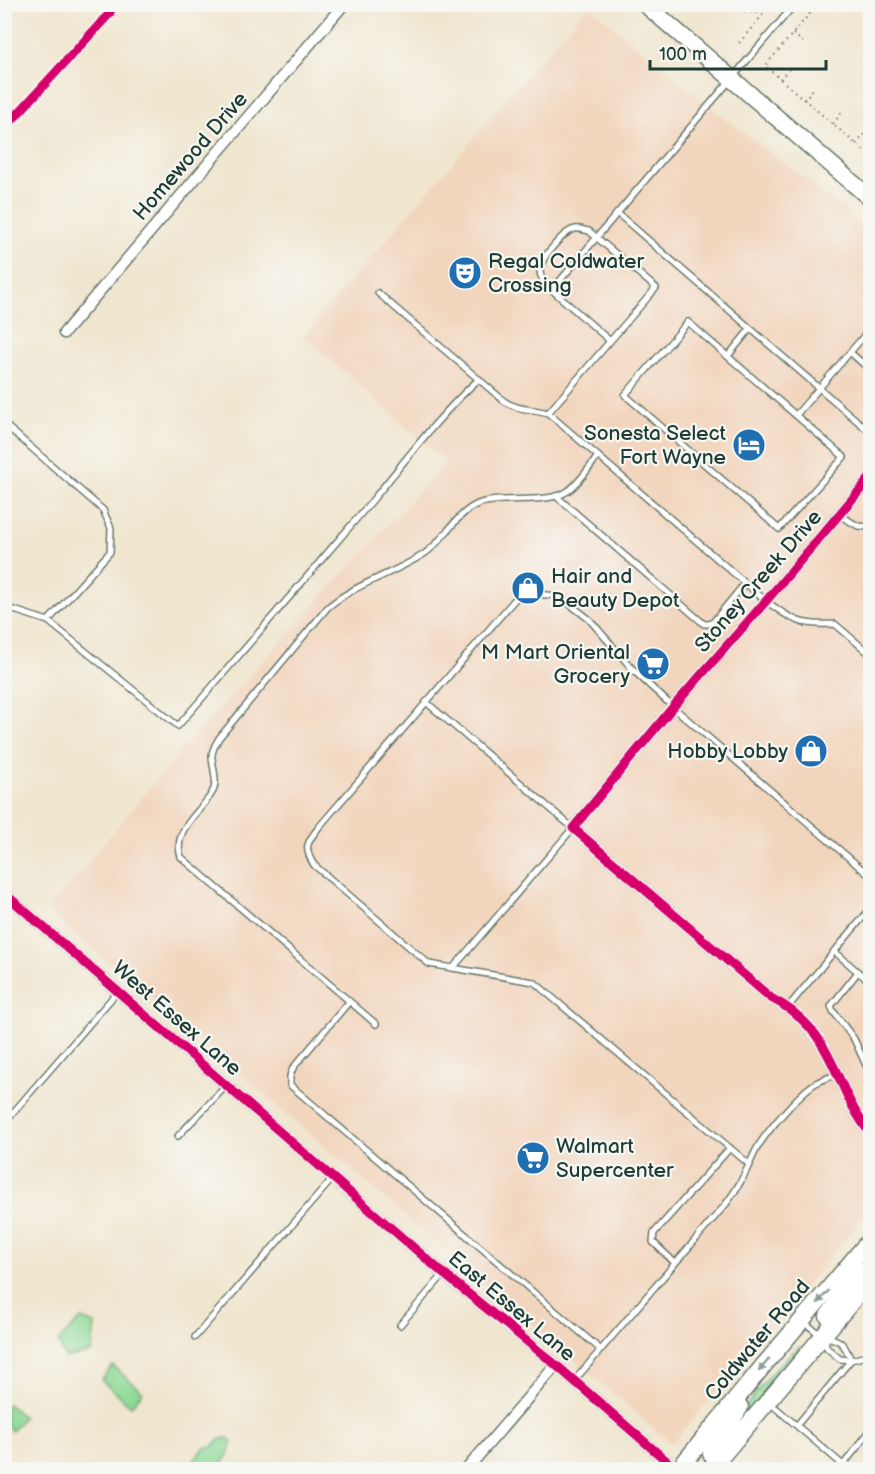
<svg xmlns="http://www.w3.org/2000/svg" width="875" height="1474" viewBox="0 0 875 1474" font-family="'Balsamiq Sans',sans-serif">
  <rect width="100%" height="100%" fill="#f6f6f2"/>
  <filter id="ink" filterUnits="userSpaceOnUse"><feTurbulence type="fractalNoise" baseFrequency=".0167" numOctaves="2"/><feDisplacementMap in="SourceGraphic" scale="12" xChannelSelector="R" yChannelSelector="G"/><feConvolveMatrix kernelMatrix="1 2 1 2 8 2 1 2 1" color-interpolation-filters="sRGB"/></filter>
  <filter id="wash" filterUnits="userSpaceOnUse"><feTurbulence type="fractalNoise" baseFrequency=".008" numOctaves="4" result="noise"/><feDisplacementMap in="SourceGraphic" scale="24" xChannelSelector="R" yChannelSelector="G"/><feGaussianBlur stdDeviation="1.35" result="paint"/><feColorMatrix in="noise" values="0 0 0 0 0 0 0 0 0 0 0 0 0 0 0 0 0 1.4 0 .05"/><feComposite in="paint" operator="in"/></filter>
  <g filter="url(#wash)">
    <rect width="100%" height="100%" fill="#f0e6cf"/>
    <path fill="#f2d5bd" d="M588 5 719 114 848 212 870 237V1209L672 1444 48 910 184 747 446 462 304 336Z"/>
    <g fill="#8eda97" stroke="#568c66" stroke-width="1.5">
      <path d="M81 1319 95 1324 92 1352 65 1358 58 1342Z"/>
      <path d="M799 1347 802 1348 729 1437 727 1436C750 1400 766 1374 799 1347Z"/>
      <path d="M113 1366 143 1392 131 1406 101 1380Z"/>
      <path d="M8 1404 23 1417 12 1431 5 1425V1409Z"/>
      <path d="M224 1438H228L232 1442C231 1457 222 1458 220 1469H191V1464L205 1447H213L217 1441Z"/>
    </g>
  </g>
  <g filter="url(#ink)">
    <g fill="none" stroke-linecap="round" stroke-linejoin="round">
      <g stroke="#68786a" stroke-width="8">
        <g id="lane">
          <path d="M617 213 870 432"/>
          <path d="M378 293 504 401C518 411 532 408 548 413L766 601C793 621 801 626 835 624L870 654"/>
          <path d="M688 322 844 457 779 529 625 395Z"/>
          <path d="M610 341 552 290 795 4"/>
          <path d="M851 353 870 370"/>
          <path d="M728 356 750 329"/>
          <path d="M548 413 656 288 589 231C584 230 579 228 575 229 564 231 541 258 540 269 539 278 546 284 552 290"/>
          <path d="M796 415 870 329"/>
          <path d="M4 424 103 510 111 528 110 552 48 621"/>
          <path d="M556 496 704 624H709L713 622 745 583"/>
          <path d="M839 515 858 526 870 527"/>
          <path d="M4 605 11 609 48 621 178 726C242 652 307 577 371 502 406 460 438 416 479 379"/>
          <path d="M426 702 573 828 453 968"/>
          <path d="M4 907 11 899"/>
          <path d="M834 951 858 972 831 1006 833 1011 854 1039 870 1074"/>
          <path d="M858 972 870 982"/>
          <path d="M349 1002 293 1068 290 1076V1085L601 1350"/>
          <path d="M788 1007 870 909"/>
          <path d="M376 1024 181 857C172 830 199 814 212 793 219 781 212 768 212 756 212 749 216 744 219 738L328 607C357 583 393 574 424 554 443 542 457 512 478 504 503 495 547 505 568 491 580 482 589 468 598 456"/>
          <path d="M4 1123 118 991"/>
          <path d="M178 1136 226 1086"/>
          <path d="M750 1165 534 982 429 964 314 865C303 848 307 842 319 827L516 598 536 594 559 596 589 619 636 673 673 707 870 876"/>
          <path d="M675 1263 653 1242 654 1233 730 1148"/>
          <path d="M804 1322 823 1337 827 1348 840 1359 851 1360C845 1345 841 1339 825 1337"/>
          <path d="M400 1325 444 1274"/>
          <path d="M195 1337 333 1178"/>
          <path d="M574 1381 726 1204C741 1184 745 1173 755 1152 764 1134 800 1092 816 1083 823 1079 831 1077 838 1074"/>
          <path d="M770 1403 843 1465 870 1431"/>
          <path d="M797 1425 851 1360 866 1356 870 1360"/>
        </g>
      </g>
      <g stroke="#68786a" stroke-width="13">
        <g id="street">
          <path d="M64 333 344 4"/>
          <path d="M870 478 766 601 673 707 573 828 771 998C837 1032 831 1084 870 1133"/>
          <path d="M4 893 444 1274 556 1365 677 1470"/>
          <path d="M466 1470 556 1365"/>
        </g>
      </g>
      <g stroke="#68786a" stroke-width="19">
        <g id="primary">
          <path d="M645 4 870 198"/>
          <path d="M856 1289 870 1265"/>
          <path d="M828 1316 838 1302 856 1271 854 1266"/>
          <path d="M711 1454 740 1407"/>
          <path d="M678 1470 764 1365 870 1240"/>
          <path d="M710 1470 870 1280"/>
        </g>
      </g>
      <g stroke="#68786a" stroke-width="2" stroke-dasharray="1.5 4.5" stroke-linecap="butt">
        <path d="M703 4 763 14"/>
        <path d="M818 4 765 66 870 156"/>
        <path d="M867 4 870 7"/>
        <path d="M869 25 870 23"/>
        <path d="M793 34 803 42"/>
        <path d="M739 43 772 4"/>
        <path d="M780 79 789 69"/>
        <path d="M804 100 814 88"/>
        <path d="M833 124 842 112"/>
        <path d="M856 144 865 134"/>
      </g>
      <use href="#lane" stroke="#fff" stroke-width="5"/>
      <use href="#street" stroke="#fff" stroke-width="10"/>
      <use href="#primary" stroke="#fff" stroke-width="16"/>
      <g stroke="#f6f6f2" stroke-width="13">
        <g id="cycleway">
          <path d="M4 129 110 13 111 4"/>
          <path d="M870 478 766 601 673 707 573 828 771 998C837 1032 831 1084 870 1133"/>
          <path d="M4 893 444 1274 556 1365 677 1470"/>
        </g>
      </g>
      <use href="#cycleway" stroke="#d6006c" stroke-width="9"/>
    </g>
    <defs><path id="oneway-solid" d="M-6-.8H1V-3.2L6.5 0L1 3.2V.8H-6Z" transform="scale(1.5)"/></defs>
    <g fill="#8f9e9a">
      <use href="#oneway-solid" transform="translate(823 1297) rotate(131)"/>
      <use href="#oneway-solid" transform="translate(764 1365) rotate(130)"/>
    </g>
  </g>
  <defs>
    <g id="theatre-disc" transform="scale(1.725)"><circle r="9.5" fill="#1f6fb2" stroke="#f6f6f2"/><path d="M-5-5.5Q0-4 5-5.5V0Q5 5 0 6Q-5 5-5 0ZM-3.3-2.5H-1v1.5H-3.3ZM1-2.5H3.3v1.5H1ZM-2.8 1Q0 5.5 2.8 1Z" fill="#fff"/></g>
    <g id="hotel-disc" transform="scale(1.725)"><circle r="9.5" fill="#1f6fb2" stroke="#f6f6f2"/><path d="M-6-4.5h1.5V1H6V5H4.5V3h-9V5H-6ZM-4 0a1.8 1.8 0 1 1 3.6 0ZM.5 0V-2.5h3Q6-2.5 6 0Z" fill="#fff"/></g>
    <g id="shop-disc" transform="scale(1.725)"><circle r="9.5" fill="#1f6fb2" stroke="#f6f6f2"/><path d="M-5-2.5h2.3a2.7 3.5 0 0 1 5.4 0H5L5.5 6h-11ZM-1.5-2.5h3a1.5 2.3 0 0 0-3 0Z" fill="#fff"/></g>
    <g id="supermarket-disc" transform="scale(1.725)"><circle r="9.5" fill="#1f6fb2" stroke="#f6f6f2"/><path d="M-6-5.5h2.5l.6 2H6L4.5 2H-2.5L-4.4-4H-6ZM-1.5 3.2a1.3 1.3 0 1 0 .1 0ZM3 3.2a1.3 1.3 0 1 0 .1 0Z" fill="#fff"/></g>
  </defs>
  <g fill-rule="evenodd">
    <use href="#theatre-disc" x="465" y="273"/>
    <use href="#hotel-disc" x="749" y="445"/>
    <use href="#shop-disc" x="528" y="588"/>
    <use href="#supermarket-disc" x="653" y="664"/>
    <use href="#shop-disc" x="811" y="751"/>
    <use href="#supermarket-disc" x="533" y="1158"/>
  </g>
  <g text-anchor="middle" stroke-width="4.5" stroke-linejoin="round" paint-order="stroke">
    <g font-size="21" fill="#1f3d34" stroke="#f6f6f2">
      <text transform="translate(190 156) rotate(-49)" y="7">Homewood Drive</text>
      <text transform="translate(758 581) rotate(-49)" y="7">Stoney Creek Drive</text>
      <text transform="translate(177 1018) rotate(41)" y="7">West Essex Lane</text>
      <text transform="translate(512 1306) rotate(40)" y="7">East Essex Lane</text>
      <text transform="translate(757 1340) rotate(-50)" y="7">Coldwater Road</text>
    </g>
    <g font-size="21" fill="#1f3d34" stroke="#f6f6f2" text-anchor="start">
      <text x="488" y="268">Regal Coldwater<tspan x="488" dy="24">Crossing</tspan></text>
      <text x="726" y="440" text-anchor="end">Sonesta Select<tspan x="726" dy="24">Fort Wayne</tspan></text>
      <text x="551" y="583">Hair and<tspan x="551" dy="24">Beauty Depot</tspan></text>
      <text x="630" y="659" text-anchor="end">M Mart Oriental<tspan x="630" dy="24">Grocery</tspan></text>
      <text x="788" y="758" text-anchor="end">Hobby Lobby</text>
      <text x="556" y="1153">Walmart<tspan x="556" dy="24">Supercenter</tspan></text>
    </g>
  </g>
  <rect width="875" height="1474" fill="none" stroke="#f6f6f2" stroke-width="24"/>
  <path d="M650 60v9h176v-9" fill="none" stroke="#1f3d34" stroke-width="3"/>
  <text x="659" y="60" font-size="18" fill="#1f3d34" stroke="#f6f6f2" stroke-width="4.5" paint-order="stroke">100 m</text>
</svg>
